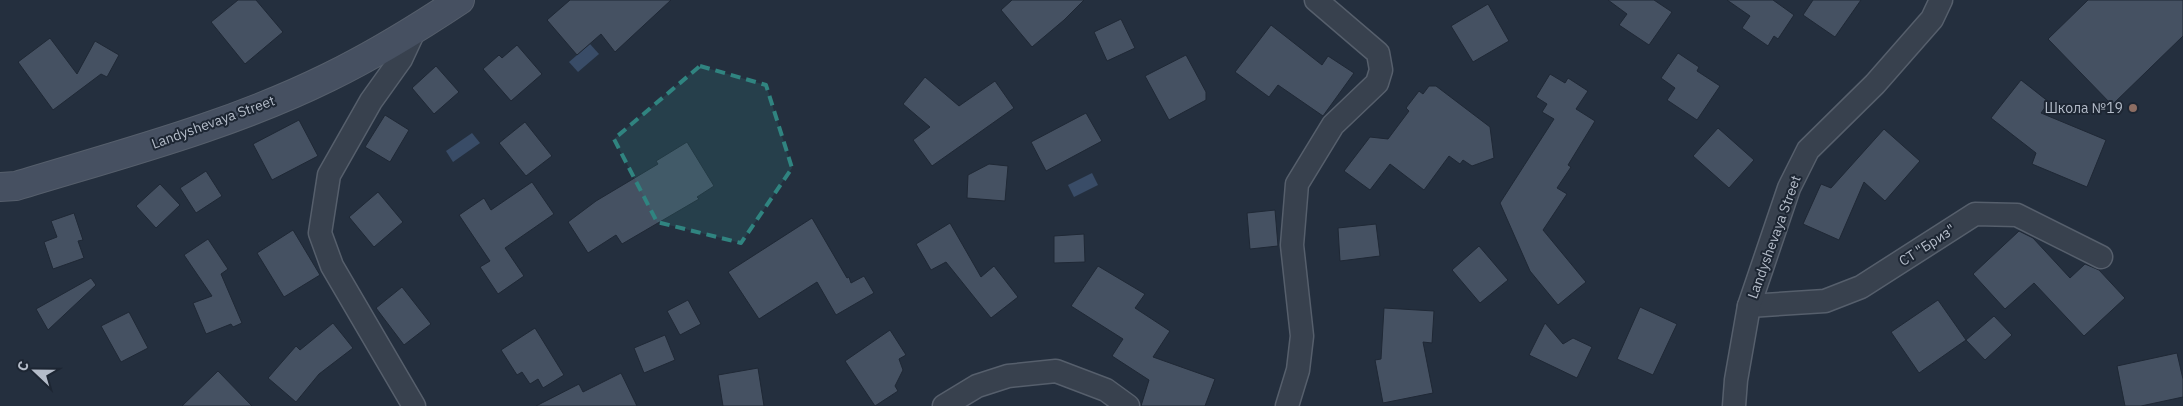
<svg xmlns="http://www.w3.org/2000/svg" width="2183" height="406" viewBox="0 0 2183 406" font-family="'IBM Plex Sans',sans-serif">
  <rect width="100%" height="100%" fill="#242f3e"/>
  <g fill="#394c67">
    <path d="M590 44 599 54 578 72 569 62Z"/>
    <path d="M472 133 480 143 453 162 446 151Z"/>
    <path d="M1092 173 1098 185 1074 197 1068 185Z"/>
  </g>
  <g fill="#455162" stroke="#1f2835">
    <path d="M238 0H256L283 32 245 64 211 22Z"/>
    <path d="M570 0H671L615 52 601 34 577 55 547 20Z"/>
    <path d="M1012 0H1084L1064 20 1032 47 1001 10Z"/>
    <path d="M1608 0H1654L1672 12 1649 45 1619 25 1627 14Z"/>
    <path d="M1727 0H1773L1794 15 1778 39 1774 36 1768 46 1742 28 1750 16Z"/>
    <path d="M1813 0H1861L1835 37 1803 15Z"/>
    <path d="M2088 0H2183V36L2112 105 2048 39Z"/>
    <path d="M1488 4 1509 41 1473 62 1451 26Z"/>
    <path d="M1121 19 1135 48 1107 61 1094 32Z"/>
    <path d="M1271 25 1322 65 1328 56 1354 73 1323 116 1278 85 1269 97 1235 72Z"/>
    <path d="M50 38 77 74 95 41 119 55 107 77 101 74 53 110 18 62Z"/>
    <path d="M517 45 542 74 511 101 483 69 499 55 502 58Z"/>
    <path d="M1678 53 1699 67 1697 71 1720 86 1697 120 1667 100 1675 88 1661 78Z"/>
    <path d="M1186 55 1206 92V100L1169 120 1145 76Z"/>
    <path d="M436 66 459 92 434 114 412 88Z"/>
    <path d="M1550 74 1565 83 1568 78 1588 91 1576 109 1595 121 1568 165 1571 167 1557 188 1567 194 1543 230 1586 282 1558 305 1530 271 1500 203 1554 119 1542 112 1547 104 1536 97Z"/>
    <path d="M925 77 959 106 995 81 1014 108 932 166 913 140 930 127 903 104Z"/>
    <path d="M2021 80 2049 102 2041 113 2106 140 2087 187 2032 164 2036 153 1991 118Z"/>
    <path d="M1429 86H1436L1490 127 1494 158 1472 166 1463 160 1460 164 1449 156 1424 190 1390 164 1370 190 1344 171 1370 137 1388 139 1409 111 1406 108 1419 91 1423 94Z"/>
    <path d="M1086 113 1102 141 1046 171 1031 142Z"/>
    <path d="M385 115 409 130 390 162 365 147Z"/>
    <path d="M299 120 318 156 272 180 253 144Z"/>
    <path d="M525 122 552 156 526 176 499 143Z"/>
    <path d="M1718 128 1754 160 1729 188 1693 156Z"/>
    <path d="M1884 129 1920 161 1885 201 1864 182 1839 240 1803 224 1821 184 1831 188Z"/>
    <path d="M687 142 714 186 697 197 699 199 622 244 616 235 588 253 568 222 596 201 658 164 656 161Z"/>
    <path d="M989 164 1008 166 1005 201 967 198 968 175Z"/>
    <path d="M206 171 222 196 196 213 180 188Z"/>
    <path d="M532 182 554 214 505 248 524 276 498 294 480 267 490 261 459 215 484 198 491 210Z"/>
    <path d="M160 184 180 205 156 228 136 206Z"/>
    <path d="M378 192 403 222 374 247 349 217Z"/>
    <path d="M1275 210 1278 246 1250 249 1247 213Z"/>
    <path d="M74 213 83 240 78 241 84 258 53 269 44 242 57 237 51 221Z"/>
    <path d="M812 218 847 278 849 277 851 283 864 276 874 293 836 315 817 282 759 319 728 272Z"/>
    <path d="M950 223 981 277 994 266 1018 297 991 318 946 262 931 270 916 244Z"/>
    <path d="M1376 224 1380 256 1340 261 1338 228Z"/>
    <path d="M293 230 320 275 284 297 257 253Z"/>
    <path d="M2019 231 2033 238 2070 278 2085 264 2099 270 2125 298 2084 336 2034 283 2005 309 1973 274Z"/>
    <path d="M1084 234 1085 262 1054 263V236Z"/>
    <path d="M208 239 228 269 221 274 242 323 233 327 231 324 206 334 193 303 212 296 184 255Z"/>
    <path d="M1479 246 1508 280 1480 303 1452 270Z"/>
    <path d="M1098 266 1145 294 1135 308 1170 331 1153 357 1215 379 1205 406H1141L1149 380 1112 356 1123 339 1071 306Z"/>
    <path d="M91 278 96 285 48 330 36 309Z"/>
    <path d="M402 287 431 324 404 345 376 308Z"/>
    <path d="M688 300 701 324 680 335 667 311Z"/>
    <path d="M1938 300 1966 340 1919 373 1891 332Z"/>
    <path d="M1640 307 1677 324 1653 375 1617 359Z"/>
    <path d="M1384 308 1434 311 1432 343 1423 342 1433 393 1383 403 1375 360 1381 359Z"/>
    <path d="M129 312 148 348 121 362 101 326Z"/>
    <path d="M1994 316 2012 335 1985 360 1966 340Z"/>
    <path d="M333 323 353 348 319 374 296 402 268 378 296 346 300 350Z"/>
    <path d="M1545 323 1563 344 1573 338 1592 347 1577 378 1529 355Z"/>
    <path d="M535 328 564 375 543 388 538 379 530 384 522 372 517 375 501 350Z"/>
    <path d="M890 330 906 355 899 359 903 370 895 386 898 391 875 406 845 361Z"/>
    <path d="M665 335 675 360 644 373 634 348Z"/>
    <path d="M2177 353 2183 379V397L2141 406H2125L2117 366Z"/>
    <path d="M758 368 764 406H723L718 375Z"/>
    <path d="M218 371 252 406H182Z"/>
    <path d="M621 373 637 406H536L579 384 583 392Z"/>
  </g>
  <g fill="none" stroke-linecap="round" stroke-linejoin="round">
    <g stroke="#565f6c" stroke-width="25">
      <g id="street">
        <path d="M1749 306 1825 301 1861 287 1975 214 2017 215 2101 257"/>
        <path d="M414 406 332 266 320 233 329 175 371 101 401 59 415 29"/>
        <path d="M944 406 977 386 1008 376 1056 371 1106 390 1128 406"/>
        <path d="M1287 406 1298 370 1302 336 1292 245 1297 184 1333 125 1377 83 1381 70 1378 53 1316 0"/>
        <path d="M1734 406 1736 380 1749 306 1789 188 1808 150 1875 84 1932 19 1941 0"/>
      </g>
    </g>
    <g stroke="#565f6c" stroke-width="30">
      <path id="secondary" d="M0 187 16 186C121 154 230 126 329 77 374 55 418 28 460 0"/>
    </g>
    <use href="#street" stroke="#38414e" stroke-width="22"/>
    <use href="#secondary" stroke="#465061" stroke-width="28"/>
  </g>
  <path fill="#308480" fill-opacity="0.2" stroke="#308480" stroke-width="4" stroke-dasharray="10 6" stroke-linejoin="round" d="M700 66 766 85 792 168 741 243 657 222 614 139Z"/>
  <circle fill="#8d6e63" stroke="#1d2633" stroke-width="2" cx="2133" cy="108" r="5"/>
  <g text-anchor="middle" stroke-width="4" stroke-linejoin="round" paint-order="stroke">
    <g font-size="14" fill="#b4bcc9" stroke="#1d2633" text-anchor="end">
      <text x="2123" y="113">Школа №19</text>
    </g>
    <g font-size="14" fill="#b4bcc9" stroke="#1d2633">
      <text transform="translate(213 122) rotate(-20)" y="5">Landyshevaya Street</text>
      <text transform="translate(1774 237) rotate(-70)" y="5">Landyshevaya Street</text>
      <text transform="translate(1927 245) rotate(-33)" y="5">СТ "Бриз"</text>
    </g>
  </g>
  <g transform="translate(35 371) rotate(292)" stroke="#1d2633" stroke-width="4" paint-order="stroke">
  <path d="M0-4L9 19L0 12L-9 19Z" fill="#b4bcc9"/>
  <text y="-8" font-size="14" font-weight="bold" text-anchor="middle" fill="#b4bcc9">С</text>
  </g>
</svg>
